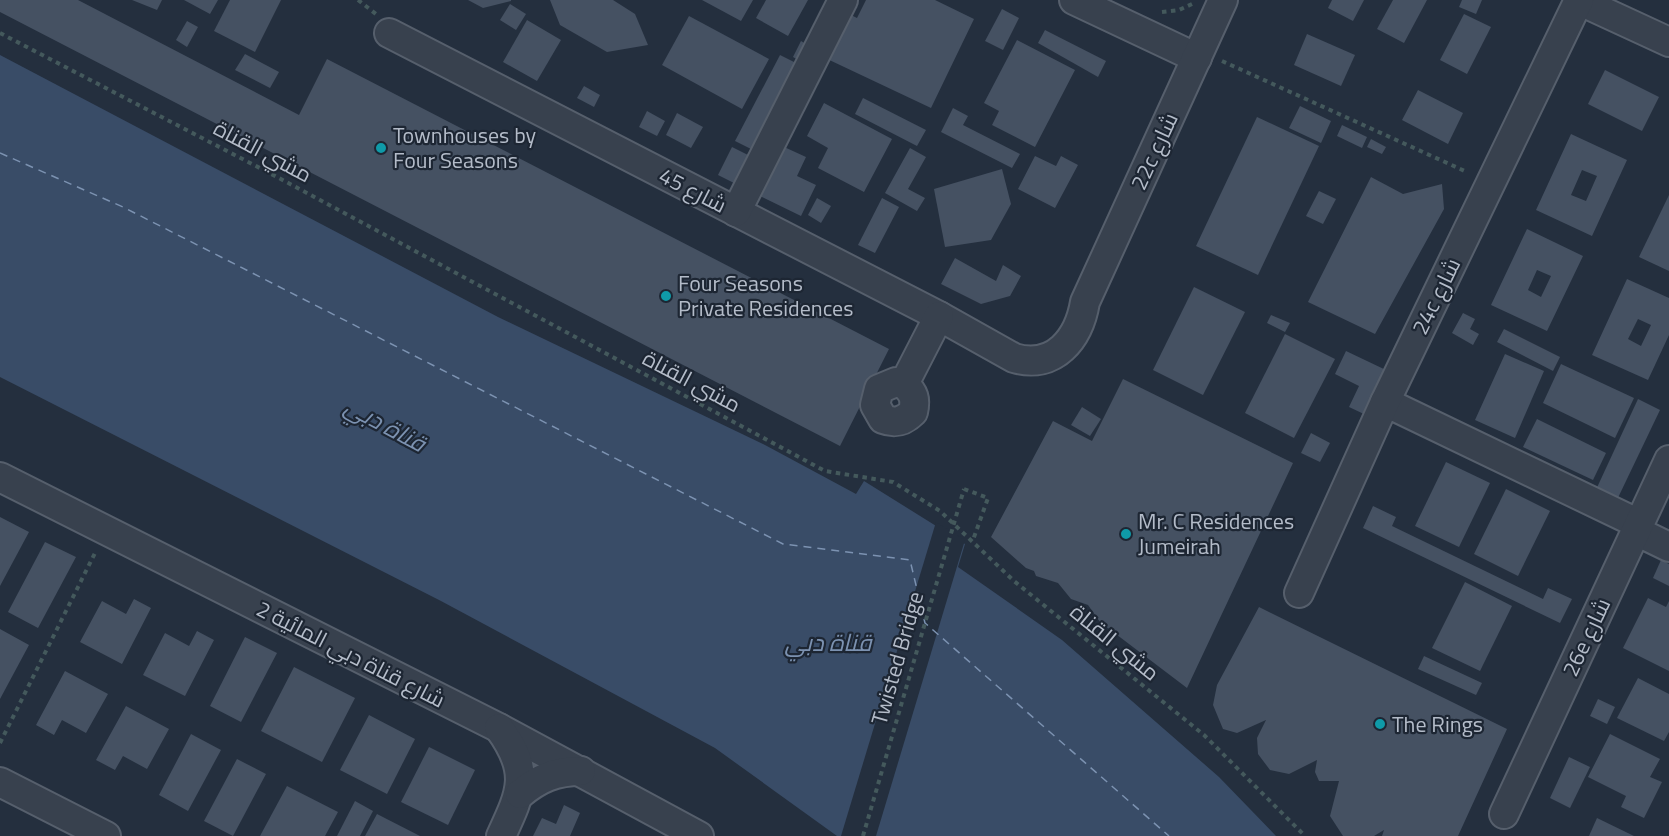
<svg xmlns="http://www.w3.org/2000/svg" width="1669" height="836" viewBox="0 0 1669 836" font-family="'Titillium Web',Cairo,sans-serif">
  <rect width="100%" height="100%" fill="#242f3e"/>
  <path fill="#394c67" d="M0 55 498 317 765 445 856 494 864 481 965 544 958 567 1062 640 1219 777 1276 836H837L715 748 441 601 0 377Z"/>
  <path fill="#242f3e" d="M936 522 965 540 876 836H841Z"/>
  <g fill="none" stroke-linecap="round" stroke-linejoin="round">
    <path stroke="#7c92b1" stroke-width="1.5" stroke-dasharray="8 6" stroke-linecap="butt" d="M0 153 123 207 783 544 910 560 925 623 1169 836"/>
  </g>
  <g fill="#455162" fill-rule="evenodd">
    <path d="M0 0H78L299 115 327 59 889 349 840 446 0 12Z"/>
    <path d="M132 0H162L157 10Z"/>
    <path d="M184 0H218L210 14Z"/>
    <path d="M230 0H281L255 52 214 31Z"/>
    <path d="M468 0H511V1L483 8Z"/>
    <path d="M550 0H613L635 14 648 45 607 52 560 25Z"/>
    <path d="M702 0H753L741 21Z"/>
    <path d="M766 0H808L788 36 756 18Z"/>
    <path d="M866 0H935L974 19 931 108 823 57 845 12 857 18Z"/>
    <path d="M1332 0H1364L1353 21 1328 8Z"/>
    <path d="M1393 0H1427L1404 43 1377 29Z"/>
    <path d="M1462 0H1482L1476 14 1459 7Z"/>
    <path d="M510 4 526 14 516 30 500 20Z"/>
    <path d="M1002 9 1019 18 1003 50 985 41Z"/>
    <path d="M1464 14 1491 27 1467 74 1440 60Z"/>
    <path d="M689 16 769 59 742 109 662 65Z"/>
    <path d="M527 20 561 40 537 81 503 62Z"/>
    <path d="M187 21 198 27 187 47 176 40Z"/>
    <path d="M1045 30 1106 61 1098 77 1038 43Z"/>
    <path d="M1307 34 1355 55 1341 86 1294 65Z"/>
    <path d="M1017 40 1075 70 1035 147 992 125 999 111 984 103Z"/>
    <path d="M801 41 809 46 800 61 793 57Z"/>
    <path d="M245 54 279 72 270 88 235 70Z"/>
    <path d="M780 55 798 64 753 150 735 141Z"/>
    <path d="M1605 70 1659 97 1642 131 1588 104Z"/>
    <path d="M584 86 600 95 594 107 577 98Z"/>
    <path d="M1418 90 1463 113 1448 144 1402 120Z"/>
    <path d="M863 98 926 130 917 146 855 114Z"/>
    <path d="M824 103 892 139 864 192 818 168 828 148 807 136Z"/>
    <path d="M1300 106 1331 121 1321 143 1289 128Z"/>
    <path d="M953 108 968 116 963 125 1020 154 1012 168 941 132Z"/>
    <path d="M647 111 665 121 657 136 639 127Z"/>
    <path d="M677 113 703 127 691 148 666 135Z"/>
    <path d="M1257 117 1319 146 1258 275 1196 246Z"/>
    <path d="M1342 125 1367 137 1362 148 1337 136Z"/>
    <path d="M1571 134 1627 160 1592 236 1536 210ZM1582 170 1597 176 1586 201 1571 195Z"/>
    <path d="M1371 139 1386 147 1382 154 1367 147Z"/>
    <path d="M782 146 806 157 797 176 816 185 801 216 758 195Z"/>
    <path d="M732 147 750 156 736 184 718 175Z"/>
    <path d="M910 148 926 157 908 189 925 198 917 211 885 193Z"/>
    <path d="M1035 156 1056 166 1061 156 1078 165 1055 208 1018 189Z"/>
    <path d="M1002 169 1011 204 991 240 945 247 934 189Z"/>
    <path d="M1371 177 1403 194 1442 184 1444 209 1375 334 1308 302Z"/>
    <path d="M1319 191 1336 199 1323 224 1306 216Z"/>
    <path d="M1669 195V271L1639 257Z"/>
    <path d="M817 198 831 206 821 223 808 215Z"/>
    <path d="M882 198 899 207 875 253 858 245Z"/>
    <path d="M1527 229 1583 256 1547 331 1491 305ZM1537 270 1551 276 1541 297 1528 290Z"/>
    <path d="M955 258 996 281 1003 265 1021 276 1010 296 981 304 941 284Z"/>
    <path d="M1627 279 1669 298V335L1648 380 1592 355ZM1638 319 1651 325 1641 346 1628 339Z"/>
    <path d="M1194 287 1245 312 1203 395 1153 370Z"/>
    <path d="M1463 313 1475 319 1470 329 1479 334 1473 345 1452 333Z"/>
    <path d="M1271 315 1290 323 1285 332 1267 323Z"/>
    <path d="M1504 329 1560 357 1553 371 1497 342Z"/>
    <path d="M1285 334 1335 359 1294 438 1245 413Z"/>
    <path d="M1346 351 1388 371 1366 415 1349 407 1359 386 1335 374Z"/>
    <path d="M1505 354 1544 371 1515 438 1475 420Z"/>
    <path d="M1561 364 1634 398 1615 438 1543 403Z"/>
    <path d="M1123 379 1293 463 1187 688 1100 622 1088 605 1071 599 1058 583 1036 576 1034 571 1026 568 991 537 1053 421 1092 441Z"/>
    <path d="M1638 399 1660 410 1615 504 1594 494Z"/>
    <path d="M1082 407 1101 419 1090 436 1071 425Z"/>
    <path d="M1537 419 1606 453 1593 480 1523 447Z"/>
    <path d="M1311 433 1330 443 1320 462 1301 453Z"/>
    <path d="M1446 462 1490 483 1459 547 1415 526Z"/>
    <path d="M1506 489 1550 511 1518 576 1474 554Z"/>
    <path d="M1373 506 1396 517 1392 526 1543 599 1548 588 1572 599 1560 623 1363 528Z"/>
    <path d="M0 517 29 532 0 586Z"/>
    <path d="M45 542 76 557 38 628 8 612Z"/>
    <path d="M1661 560 1669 564V586L1653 578Z"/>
    <path d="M1465 582 1512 606 1480 671 1432 648Z"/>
    <path d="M1648 598 1666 607 1669 601V671L1623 648Z"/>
    <path d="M134 599 151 608 122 664 80 642 102 601 126 614Z"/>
    <path d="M1259 607 1507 729 1458 836H1382L1384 830 1374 836H1343L1330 816 1339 781H1319L1315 772 1317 760 1289 774 1270 770 1258 754 1257 738 1266 720 1237 733 1223 729 1213 705 1217 685Z"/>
    <path d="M0 629 29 645 0 699Z"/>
    <path d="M197 631 214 640 185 696 143 675 165 633 189 646Z"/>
    <path d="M245 637 277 653 241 722 210 706Z"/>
    <path d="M1424 656 1482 683 1476 695 1418 669Z"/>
    <path d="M294 667 355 698 322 762 261 731Z"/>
    <path d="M65 671 108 694 86 733 62 720 54 735 36 725Z"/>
    <path d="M1638 678 1669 694V732L1664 741 1617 718Z"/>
    <path d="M1598 699 1615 707 1607 724 1590 716Z"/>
    <path d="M126 706 169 729 147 769 123 756 115 770 96 760Z"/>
    <path d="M369 715 415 739 387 794 340 770Z"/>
    <path d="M191 734 221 750 188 811 159 795Z"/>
    <path d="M1610 734 1660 759 1650 777 1662 782 1644 818 1621 807 1626 796 1588 777Z"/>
    <path d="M429 747 475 770 448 825 401 802Z"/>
    <path d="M1569 757 1590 767 1570 808 1550 798Z"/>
    <path d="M237 759 266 774 233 836 204 821Z"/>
    <path d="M287 786 338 812 325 836H260Z"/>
    <path d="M355 801 373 811 360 836H337Z"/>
    <path d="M564 805 580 813 570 836H533L542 818 556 824Z"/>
    <path d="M377 814 420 836H365Z"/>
    <path d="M1597 818 1634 836H1589Z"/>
  </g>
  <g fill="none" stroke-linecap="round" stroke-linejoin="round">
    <g stroke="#565f6c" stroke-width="32">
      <g id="minor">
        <path d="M1074 0 1197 58"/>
        <path d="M1578 0 1669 42"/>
        <path d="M389 33 939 316 1014 358C1055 370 1079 338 1085 302L1223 0"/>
        <path d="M736 212 843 0"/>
        <path d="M904 384C914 393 916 399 913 412 904 421 896 424 883 419L875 405 879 389 896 382 904 384 939 316"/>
        <path d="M1385 402 1639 524"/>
        <path d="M0 477 499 728 699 836"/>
        <path d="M1636 531 1669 547"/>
        <path d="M1299 593 1385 402 1579 0"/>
        <path d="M499 728C531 772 522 791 501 836"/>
        <path d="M0 782 106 836"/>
        <path d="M520 794C539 778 556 771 581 771"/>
        <path d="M1504 814 1669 460"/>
      </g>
    </g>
    <g stroke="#44595c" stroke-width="4" stroke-dasharray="4.5 4.5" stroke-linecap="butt">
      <path d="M358 0 376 14"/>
      <path d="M1162 12 1179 10 1192 4"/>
      <path d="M0 33 279 178 825 471 893 482 940 511 1014 581 1204 735 1305 836"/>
      <path d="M1222 61 1467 172"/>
      <path d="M964 489 988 498 973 540"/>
      <path d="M0 743 95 553"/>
    </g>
    <use href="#minor" stroke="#38414e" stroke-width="28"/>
    <path stroke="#44595c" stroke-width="4" stroke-dasharray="4.5 4.5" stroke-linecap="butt" d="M863 836 964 489"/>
  </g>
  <g fill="#0f9aa8" stroke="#1d2633" stroke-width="2">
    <circle cx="381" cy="148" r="6"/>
    <circle cx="666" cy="296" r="6"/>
    <circle cx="1126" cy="534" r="6"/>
    <circle cx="1380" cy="724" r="6"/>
  </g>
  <g text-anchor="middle" stroke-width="4.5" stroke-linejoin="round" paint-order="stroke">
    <g font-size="22" fill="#b4bcc9" stroke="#1d2633" text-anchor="start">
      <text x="393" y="143">Townhouses by<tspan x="393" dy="25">Four Seasons</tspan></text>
      <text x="678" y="291">Four Seasons<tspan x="678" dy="25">Private Residences</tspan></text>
      <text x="1138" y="529">Mr. C Residences<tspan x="1138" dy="25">Jumeirah</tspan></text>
      <text x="1392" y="732">The Rings</text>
    </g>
    <g font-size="22" fill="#b4bcc9" stroke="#1d2633">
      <text transform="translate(263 151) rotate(28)" y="8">مشي القناة</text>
      <text transform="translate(1154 151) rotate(-65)" y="8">22c شارع</text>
      <text transform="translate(693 190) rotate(27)" y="8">شارع 45</text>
      <text transform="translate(1436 296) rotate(-64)" y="8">24c شارع</text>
      <text transform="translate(692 381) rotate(28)" y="8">مشي القناة</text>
      <text transform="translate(1586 637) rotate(-65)" y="8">26e شارع</text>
      <text transform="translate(1115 642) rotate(39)" y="8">مشي القناة</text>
      <text transform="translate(351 654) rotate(27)" y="8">شارع قناة دبي المائية 2</text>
      <text transform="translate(897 658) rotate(-74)" y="8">Twisted Bridge</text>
    </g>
    <g font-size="24" font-style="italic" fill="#7c92b1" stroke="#1d2633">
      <text transform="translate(385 425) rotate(28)" y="8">قناة دبي</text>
      <text x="828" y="651">قناة دبي</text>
    </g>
  </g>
</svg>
